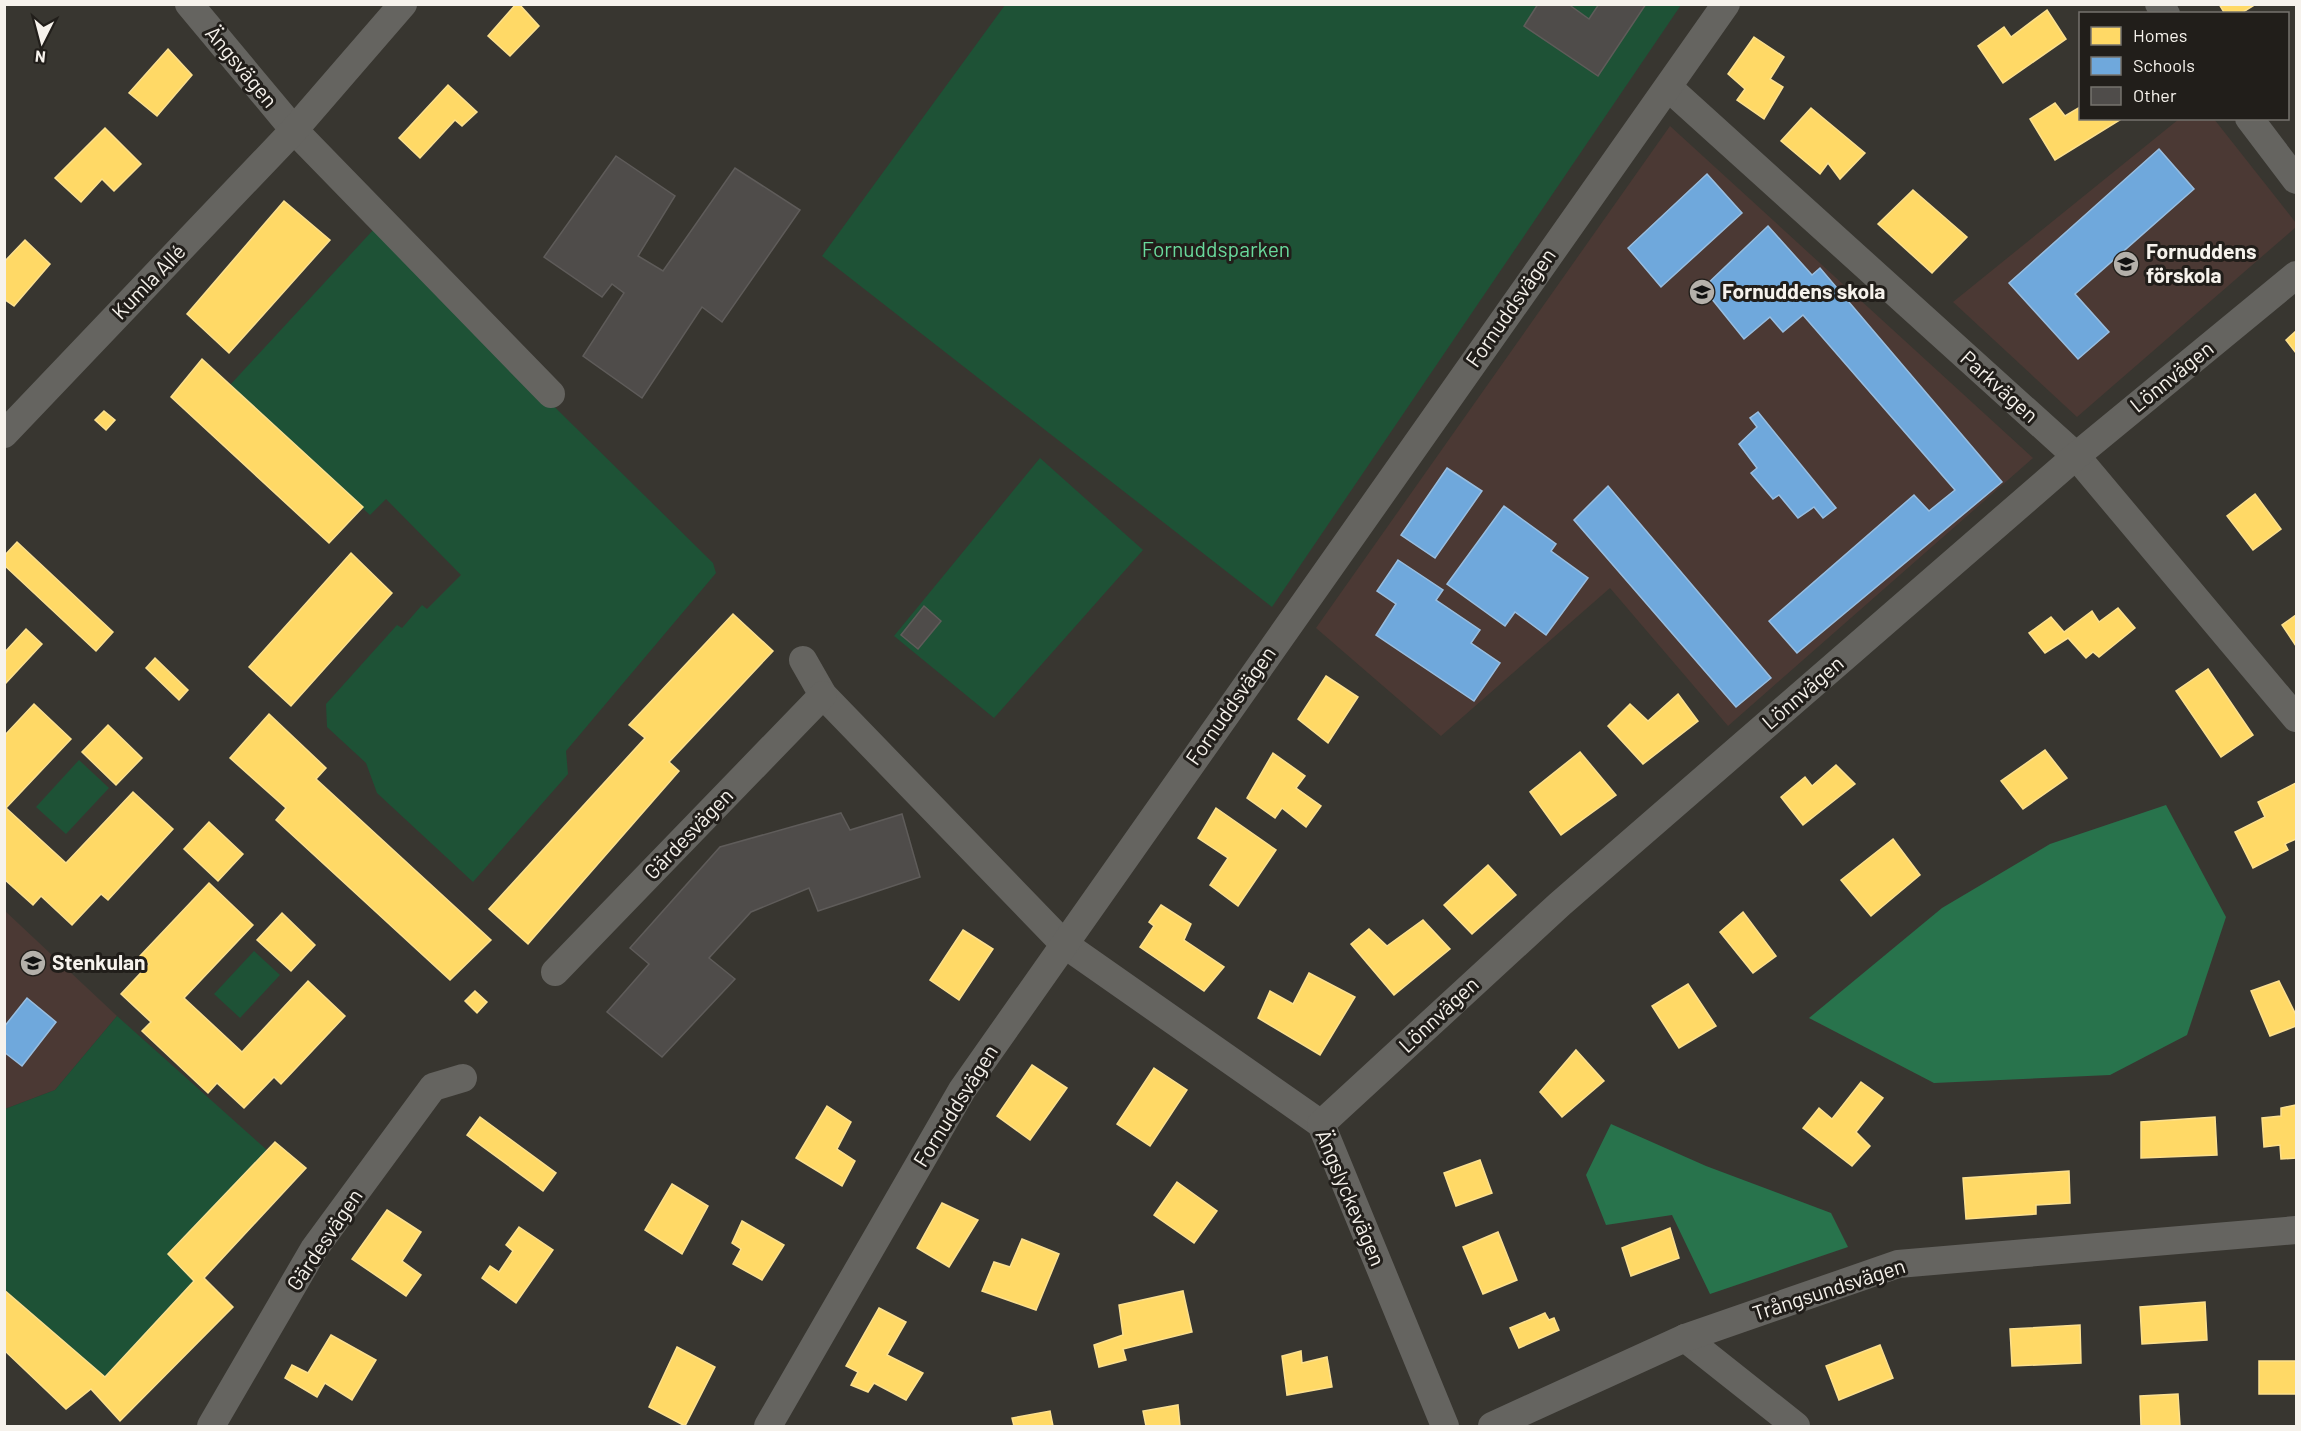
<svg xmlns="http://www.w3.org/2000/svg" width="2301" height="1431" viewBox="0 0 2301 1431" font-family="Barlow,sans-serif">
  <rect width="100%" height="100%" fill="#383630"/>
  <g fill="#4b3934">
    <path d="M2179 119H2214L2296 223V227L2077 417 1953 302Z"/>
    <path d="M1670 126 2033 458 1728 726 1610 588 1441 736 1316 628Z"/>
    <path d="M4 910 117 1016 55 1090 5 1109Z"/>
  </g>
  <g fill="#1e5236">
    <path d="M1005 5H1681L1272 607 822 256Z"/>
    <path d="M374 229 713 563 716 573 566 751 568 774 473 882 377 793 366 763 327 727 326 704 397 625 402 628 422 605 427 609 461 575 386 499 370 515 230 385Z"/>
    <path d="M1040 458 1143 550 994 718 894 636Z"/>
    <path d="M79 760 109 788 66 834 36 807Z"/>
    <path d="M254 951 280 975 240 1018 214 994Z"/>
    <path d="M117 1016 267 1150 168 1254 194 1281 105 1377 5 1290V1109L55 1090Z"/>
  </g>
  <g fill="#28734c">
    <path d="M2166 805 2226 917 2187 1035 2110 1075 1934 1083 1809 1018 1942 908 2050 844Z"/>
    <path d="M1611 1124 1706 1166 1831 1213 1848 1247 1710 1294 1672 1215 1606 1225 1586 1175Z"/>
  </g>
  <g fill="#ffd966" stroke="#fce08e" stroke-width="1.5">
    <path d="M516 4H519L539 26 510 56 488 36Z"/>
    <path d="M2219 4H2256L2240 14H2225Z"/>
    <path d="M2047 10 2066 39 2003 83 1978 46 2004 27 2011 37Z"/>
    <path d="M1754 37 1784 57 1770 79 1783 87 1764 119 1737 100 1745 89 1728 74Z"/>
    <path d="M168 49 192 75 157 116 129 93Z"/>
    <path d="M448 85 477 112 462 126 455 120 420 158 399 138Z"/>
    <path d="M2055 103 2065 116 2080 107V118H2123L2055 160 2030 119Z"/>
    <path d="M1811 108 1865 153 1840 179 1828 163 1820 174 1781 141Z"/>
    <path d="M105 128 141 164 114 191 102 179 81 202 55 178Z"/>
    <path d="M1913 190 1967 237 1932 273 1878 224Z"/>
    <path d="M284 201 330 240 229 353 187 314Z"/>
    <path d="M25 240 50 264 14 306 4 299V262Z"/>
    <path d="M2296 331V353L2286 340Z"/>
    <path d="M202 359 363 507 329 543 171 397Z"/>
    <path d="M104 411 115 420 106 430 95 420Z"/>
    <path d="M2255 494 2281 529 2253 550 2227 516Z"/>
    <path d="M17 542 113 632 96 651 4 565V556Z"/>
    <path d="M351 553 392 593 291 706 249 667Z"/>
    <path d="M2118 608 2135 628 2099 657 2093 652 2086 658 2068 638 2045 653 2029 633 2051 617 2064 632 2092 611 2099 622Z"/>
    <path d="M733 614 773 651 669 762 679 771 528 944 489 909 645 738 629 725Z"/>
    <path d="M2296 615V646L2282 625Z"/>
    <path d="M26 629 42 644 4 685V653Z"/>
    <path d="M155 658 188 690 179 700 146 668Z"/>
    <path d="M2208 669 2253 735 2221 757 2176 691Z"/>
    <path d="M1326 676 1358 697 1328 743 1298 719Z"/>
    <path d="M1678 694 1698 721 1643 764 1608 726 1630 704 1648 721Z"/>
    <path d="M34 704 71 739 6 808 66 863 133 792 173 829 108 900 101 894 72 925 41 896 33 905 4 879V736Z"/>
    <path d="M269 714 326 768 316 779 491 940 450 980 276 820 286 808 230 758Z"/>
    <path d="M108 725 142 758 116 785 82 752Z"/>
    <path d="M2045 750 2067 778 2023 809 2001 781Z"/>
    <path d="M1580 752 1616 795 1561 835 1530 792Z"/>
    <path d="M1273 753 1305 776 1296 788 1321 806 1306 827 1282 808 1275 818 1247 798Z"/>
    <path d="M1836 765 1855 784 1803 825 1781 797 1805 777 1812 786Z"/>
    <path d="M2296 783V839L2285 844 2288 850 2253 868 2235 832 2265 817 2258 802Z"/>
    <path d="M1216 808 1276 850 1238 906 1210 885 1228 858 1198 838Z"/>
    <path d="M209 822 243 854 218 881 184 849Z"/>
    <path d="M1893 839 1920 875 1871 916 1841 880Z"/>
    <path d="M1488 865 1516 895 1472 934 1444 905Z"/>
    <path d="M209 883 253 925 184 998 242 1052 308 981 345 1016 281 1084 274 1077 244 1108 217 1083 208 1093 142 1031 151 1022 121 994 149 964 140 956Z"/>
    <path d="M1161 905 1191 924 1184 940 1224 967 1204 991 1140 947 1154 926 1149 922Z"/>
    <path d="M1743 912 1776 956 1753 973 1720 932Z"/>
    <path d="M282 913 315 945 291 971 257 940Z"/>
    <path d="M1423 920 1450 949 1394 995 1351 944 1369 929 1387 946Z"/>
    <path d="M963 930 993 949 959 1000 930 980Z"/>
    <path d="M1309 973 1355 997 1320 1055 1258 1018 1270 991 1293 1004Z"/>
    <path d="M2279 981 2296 1015V1026L2270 1036 2251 991Z"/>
    <path d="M1688 984 1716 1026 1679 1048 1652 1006Z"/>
    <path d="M475 991 487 1002 477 1013 465 1001Z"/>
    <path d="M1576 1050 1604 1081 1562 1117 1540 1092Z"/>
    <path d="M1032 1065 1067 1088 1030 1140 997 1116Z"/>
    <path d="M1154 1068 1187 1090 1150 1146 1117 1124Z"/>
    <path d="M1861 1082 1883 1098 1856 1132 1870 1146 1852 1166 1803 1128 1819 1108 1832 1119Z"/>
    <path d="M2296 1105V1158L2281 1159 2280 1145 2264 1147 2262 1118 2281 1116V1108Z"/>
    <path d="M827 1106 851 1122 837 1149 855 1161 842 1186 796 1158Z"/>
    <path d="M480 1117 556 1173 543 1191 467 1135Z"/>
    <path d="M2215 1117 2217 1155 2141 1158V1122Z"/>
    <path d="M275 1142 306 1168 204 1278 233 1307 120 1421 91 1389 66 1409 4 1350V1290L105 1377 194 1281 168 1254Z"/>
    <path d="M1480 1160 1492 1193 1456 1206 1444 1173Z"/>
    <path d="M2069 1171 2070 1203 2036 1205V1214L1966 1219 1963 1178Z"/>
    <path d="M1177 1182 1217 1211 1194 1243 1154 1215Z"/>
    <path d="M672 1184 708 1206 682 1254 645 1230Z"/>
    <path d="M942 1203 978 1220 949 1267 917 1248Z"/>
    <path d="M387 1210 421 1232 402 1261 421 1275 406 1296 352 1259Z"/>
    <path d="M742 1221 784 1245 762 1280 733 1264 741 1249 732 1243Z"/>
    <path d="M519 1227 553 1250 516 1303 482 1278 490 1266 499 1272 513 1251 506 1245Z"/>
    <path d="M1670 1228 1679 1258 1631 1276 1622 1248Z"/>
    <path d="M1498 1232 1517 1280 1483 1294 1463 1247Z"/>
    <path d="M1022 1239 1059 1254 1036 1310 982 1291 994 1262 1010 1267Z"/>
    <path d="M1183 1291 1192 1332 1123 1349 1126 1360 1099 1367 1094 1345 1123 1335 1119 1305Z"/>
    <path d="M2205 1302 2207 1340 2142 1344 2140 1307Z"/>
    <path d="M879 1308 906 1322 887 1355 923 1373 906 1400 874 1383 868 1392 851 1385 858 1372 846 1366Z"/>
    <path d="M1545 1313 1549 1320 1554 1318 1559 1330 1519 1348 1510 1328Z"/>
    <path d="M2080 1325 2081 1363 2012 1366 2010 1329Z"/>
    <path d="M331 1335 376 1360 352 1400 325 1383 317 1397 285 1378 292 1365 308 1373Z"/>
    <path d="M1880 1345 1893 1378 1839 1400 1826 1366Z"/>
    <path d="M677 1347 715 1367 685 1426 649 1407Z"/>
    <path d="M1301 1351 1302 1363 1327 1357 1332 1387 1287 1395 1282 1356Z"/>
    <rect x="2259" y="1361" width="37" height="33"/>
    <path d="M2178 1394 2180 1426H2141L2140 1396Z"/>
    <path d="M1178 1405 1180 1426H1146L1143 1411Z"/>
    <path d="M1050 1411 1053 1426H1014L1012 1418Z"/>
  </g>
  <g fill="#6fa8dc" stroke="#98bee1" stroke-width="1.5">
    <path d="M2159 149 2194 189 2075 294 2109 332 2078 359 2009 283Z"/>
    <path d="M1707 174 1742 213 1661 287 1628 248Z"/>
    <path d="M1768 226 1812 275 1820 268 2002 482 1797 653 1769 621 1914 495 1929 511 1955 490 1803 315 1783 332 1770 317 1744 339 1703 288Z"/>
    <path d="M1758 412 1836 508 1823 518 1814 507 1798 518 1779 495 1773 499 1751 473 1757 468 1739 444 1757 427 1750 418Z"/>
    <path d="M1447 468 1482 491 1435 558 1401 535Z"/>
    <path d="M1608 486 1771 678 1736 707 1574 520Z"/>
    <path d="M1504 506 1556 544 1551 551 1588 578 1546 635 1515 612 1505 626 1447 584Z"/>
    <path d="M1398 560 1443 590 1436 600 1480 630 1471 643 1500 663 1474 701 1376 635 1396 604 1377 591Z"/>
    <path d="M27 998 56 1022 22 1066 4 1052V1027Z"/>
  </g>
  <g fill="#4f4c4a" stroke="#5f5c5a" stroke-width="1.5">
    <path d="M1538 4H1568L1589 19 1599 4H1646L1598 76 1524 26Z"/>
    <path d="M616 156 675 196 638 256 663 271 735 168 800 210 722 322 702 307 642 398 583 356 624 293 612 284 602 297 544 257Z"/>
    <path d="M924 606 941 621 918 649 901 635Z"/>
    <path d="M841 813 850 830 902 814 920 877 818 911 809 888 751 912 709 958 735 979 662 1057 607 1012 649 964 630 948 720 847Z"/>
  </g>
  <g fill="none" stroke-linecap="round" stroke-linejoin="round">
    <g stroke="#656460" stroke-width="28">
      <path d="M189 4 294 130 551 394"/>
      <path d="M2159 4 2166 14"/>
      <path d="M1669 88 2076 456 2296 718"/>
      <path d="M2249 118 2296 180"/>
      <path d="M4 434 294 130 403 4"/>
      <path d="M803 660 823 695 1064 944 1321 1124 1445 1426"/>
      <path d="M555 972 823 695"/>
      <path d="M1321 1124 1560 904 2076 456 2296 275"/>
      <path d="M1685 1338 1796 1426"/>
      <path d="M211 1426 314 1249 433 1087 463 1078"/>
      <path d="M768 1426 962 1090 1726 4"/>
      <path d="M1492 1426 1685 1338 1898 1264 2296 1230"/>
    </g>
  </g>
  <defs>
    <g id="school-disc" transform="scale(1.35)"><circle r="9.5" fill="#b4b0aa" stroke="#211e1a"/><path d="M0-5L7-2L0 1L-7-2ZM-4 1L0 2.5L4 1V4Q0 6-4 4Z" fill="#111"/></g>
  </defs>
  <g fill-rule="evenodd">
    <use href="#school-disc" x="2126" y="264"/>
    <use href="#school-disc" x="1702" y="292"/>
    <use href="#school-disc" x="33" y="963"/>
  </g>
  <g text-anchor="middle" stroke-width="6" stroke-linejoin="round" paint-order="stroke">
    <g font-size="21" fill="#f6f2ec" stroke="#211e1a">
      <text transform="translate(241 67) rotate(50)" y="7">Ängsvägen</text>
      <text transform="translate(149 282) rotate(-46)" y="7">Kumla Allé</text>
      <text transform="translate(1511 308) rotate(-55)" y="7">Fornuddsvägen</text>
      <text transform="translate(2172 377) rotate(-39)" y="7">Lönnvägen</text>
      <text transform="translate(1999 387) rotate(42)" y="7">Parkvägen</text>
      <text transform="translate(1803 693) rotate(-41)" y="7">Lönnvägen</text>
      <text transform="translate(1231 706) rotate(-55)" y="7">Fornuddsvägen</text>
      <text transform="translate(689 834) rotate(-46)" y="7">Gärdesvägen</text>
      <text transform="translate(1439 1015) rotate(-43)" y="7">Lönnvägen</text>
      <text transform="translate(956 1106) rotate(-58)" y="7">Fornuddsvägen</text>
      <text transform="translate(1350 1198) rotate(67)" y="7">Ängslyckevägen</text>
      <text transform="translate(325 1240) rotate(-56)" y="7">Gärdesvägen</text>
      <text transform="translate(1829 1290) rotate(-18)" y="7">Trångsundsvägen</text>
    </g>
    <g font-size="21" fill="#69da9c" stroke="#211e1a">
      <text x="1216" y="257">Fornuddsparken</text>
    </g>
    <g font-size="21" font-weight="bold" fill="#f6f2ec" stroke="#211e1a" text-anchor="start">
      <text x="2146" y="259">Fornuddens<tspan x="2146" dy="24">förskola</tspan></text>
      <text x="1722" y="299">Fornuddens skola</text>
      <text x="52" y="970">Stenkulan</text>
    </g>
  </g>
  <rect width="2301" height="1431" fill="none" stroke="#f6f2ec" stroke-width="12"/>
  <rect x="2079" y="12" width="210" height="108" fill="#211e1a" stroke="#76736e" stroke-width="1.5"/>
  <rect x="2091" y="27" width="30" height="18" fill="#ffd966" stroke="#76736e" stroke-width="1.5"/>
  <text x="2133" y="42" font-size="18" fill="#f6f2ec">Homes</text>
  <rect x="2091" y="57" width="30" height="18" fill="#6fa8dc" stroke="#76736e" stroke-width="1.5"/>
  <text x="2133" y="72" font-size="18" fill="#f6f2ec">Schools</text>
  <rect x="2091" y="87" width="30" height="18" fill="#4f4c4a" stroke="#76736e" stroke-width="1.5"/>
  <text x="2133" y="102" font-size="18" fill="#f6f2ec">Other</text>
  <g transform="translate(42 42) rotate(186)" stroke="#211e1a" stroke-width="4.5" paint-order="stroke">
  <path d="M0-4.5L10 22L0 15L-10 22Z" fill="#f6f2ec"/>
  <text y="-9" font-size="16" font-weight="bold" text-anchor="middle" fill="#f6f2ec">N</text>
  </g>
</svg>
